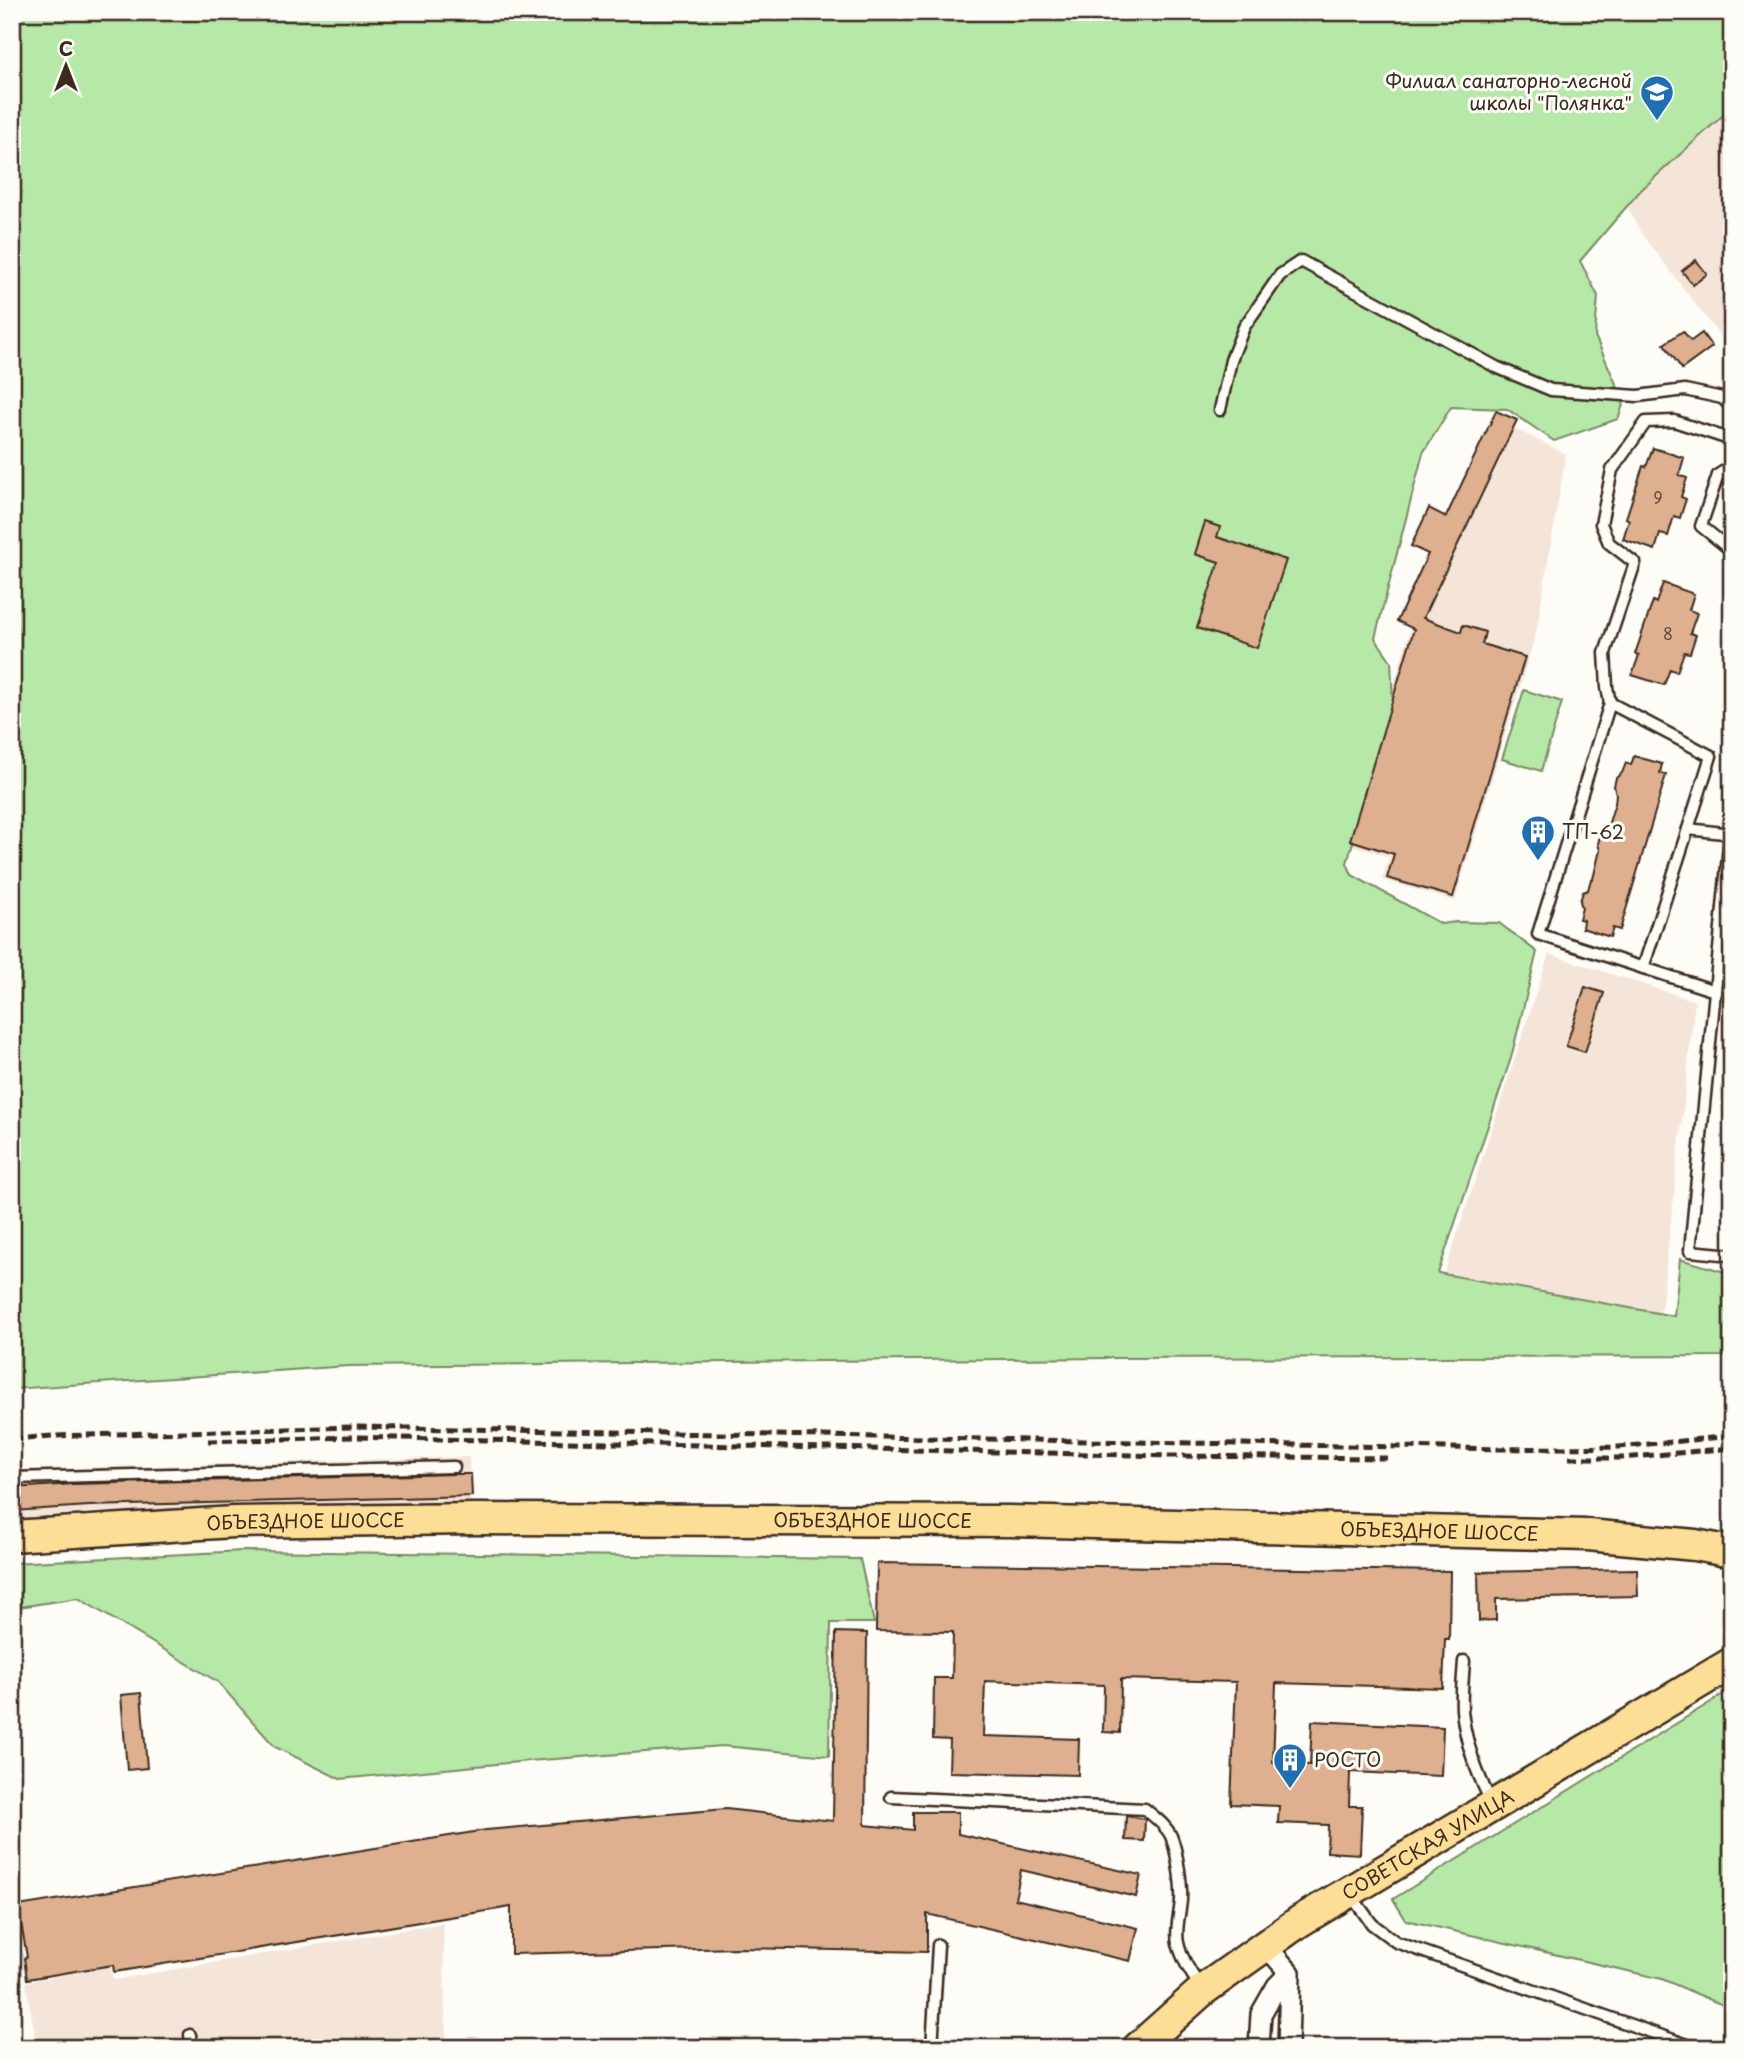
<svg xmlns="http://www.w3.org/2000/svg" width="1744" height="2060" viewBox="0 0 1744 2060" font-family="'Playpen Sans',sans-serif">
  <rect width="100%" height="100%" fill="#fdfcf7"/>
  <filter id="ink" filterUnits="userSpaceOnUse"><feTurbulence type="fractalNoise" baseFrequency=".0143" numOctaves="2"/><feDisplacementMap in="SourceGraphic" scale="14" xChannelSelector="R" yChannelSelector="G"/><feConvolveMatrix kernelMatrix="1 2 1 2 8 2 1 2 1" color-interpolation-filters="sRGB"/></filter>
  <g filter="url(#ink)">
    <g fill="#f4e5d8">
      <path d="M1523 12H1732V352L1640 231Z"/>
      <path d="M1505 424 1566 454 1536 633 1455 901 1382 880 1389 857 1346 843 1422 592Z"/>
      <path d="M1549 954 1695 1001 1660 1320 1439 1290Z"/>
      <path d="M469 1457 471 1505 90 1512 12 1519V1470Z"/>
      <path d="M443 1923 446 2042 400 2048H37L26 1982 110 1966 113 1980Z"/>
    </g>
    <g fill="#b6e8a8" stroke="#788963" stroke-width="2">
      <path d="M12 12H1732V107L1640 191 1580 261 1598 296 1595 336 1624 402 1618 419 1554 441 1507 409 1451 407 1423 453 1375 638 1391 661 1393 704 1347 863 1352 875 1441 924 1456 922 1499 923 1537 952 1511 1058 1438 1273 1674 1316 1680 1259 1732 1274V1356L1109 1358 349 1366 12 1389Z"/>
      <path d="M1524 690 1562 702 1541 771 1502 759Z"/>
      <path d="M243 1551 860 1559 874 1623H831L829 1756 723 1746 529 1761 340 1779 275 1747 218 1682 78 1598 12 1608V1563Z"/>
      <path d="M1732 1689V2009L1662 1979 1406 1920 1393 1899Z"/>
    </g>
    <g fill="#deb08f" stroke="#3b2a1e" stroke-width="2">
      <path d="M1696 260 1707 274 1693 285 1682 271Z"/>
      <path d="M1683 331 1691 341 1702 333 1712 347 1682 369 1664 344Z"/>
      <path d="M1496 411 1517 420 1423 618 1461 632 1463 625 1485 632 1482 644 1525 657 1453 897 1387 878 1394 854 1350 840 1414 629 1397 621 1428 554 1411 546 1429 508 1446 517Z"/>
      <path d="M1653 448 1684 458 1679 475 1687 478 1681 497 1686 499 1680 518 1674 516 1668 536 1660 534 1655 550 1623 539 1629 520 1626 518 1643 466 1646 467Z"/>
      <path d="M1205 522 1220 527 1217 537 1286 560 1257 648 1197 628 1219 562 1195 554Z"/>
      <path d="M1663 583 1694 594 1689 610 1697 613 1690 633 1696 635 1690 653 1684 652 1677 672 1670 669 1664 685 1632 675 1639 655 1635 654 1653 601 1656 603Z"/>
      <path d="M1634 756 1662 764 1660 773 1666 775 1620 930 1613 928 1610 937 1582 928 1583 920 1579 919 1582 908 1580 901 1583 892 1588 890 1591 879H1593L1600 850 1598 844 1600 835 1606 832 1615 803 1616 794 1614 786 1616 778 1622 773 1626 763 1631 765Z"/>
      <path d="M1585 987 1604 993 1585 1052 1566 1046Z"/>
      <path d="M455 1474H471L472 1496 89 1506 12 1511V1488L74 1484Z"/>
      <path d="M877 1563 1450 1571 1449 1639H1445L1443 1688 1276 1683 1273 1763 1310 1765 1312 1721 1443 1727 1441 1776 1350 1772 1349 1806H1362L1360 1854 1327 1852 1328 1825 1278 1823 1279 1806 1231 1804 1236 1682 1121 1679 1120 1733 1103 1732 1104 1685 985 1681 983 1736 1079 1739 1078 1775 949 1772 950 1740 933 1739 934 1678H952L953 1632 876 1631Z"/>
      <path d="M1637 1569 1638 1596 1496 1599V1620L1479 1621 1478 1572Z"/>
      <path d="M836 1632 867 1633 865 1825 913 1830V1812H958V1834L1141 1875 1136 1897 1021 1870 1015 1899 1138 1928 1130 1961 927 1914V1952L738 1948 511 1954V1907L114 1972 113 1965 27 1979 24 1958 27 1957 18 1906 486 1830 726 1809 833 1821Z"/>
      <path d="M141 1693 147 1768 127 1770 121 1695Z"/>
      <path d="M1126 1816 1145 1819 1144 1841 1125 1840Z"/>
    </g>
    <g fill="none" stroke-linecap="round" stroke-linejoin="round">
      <g stroke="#3b2a1e" stroke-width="15">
        <g id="service">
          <path d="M1220 410 1231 360 1244 327 1280 275 1301 261 1496 367 1551 390 1638 396 1685 390 1722 398 1732 407"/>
          <path d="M1732 440 1674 421 1646 422 1612 470 1601 524 1609 543 1635 563 1605 653 1607 687 1610 703 1538 934 1715 991 1690 1251 1732 1255"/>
          <path d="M1732 466 1718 475 1701 526 1732 551"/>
          <path d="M1610 703 1711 756 1688 829 1732 834"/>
          <path d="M1643 968 1688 829"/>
          <path d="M1715 991 1730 834"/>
          <path d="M12 1478 454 1467"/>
          <path d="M1464 1661C1463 1677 1461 1694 1462 1710 1465 1742 1478 1776 1492 1804"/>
          <path d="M891 1797 1145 1809C1154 1817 1166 1825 1171 1836 1177 1851 1182 1884 1181 1900 1180 1914 1175 1929 1178 1943 1182 1959 1191 1974 1200 1986"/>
          <path d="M1350 1894 1372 1924 1396 1942 1696 2048"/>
          <path d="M190 2035 192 2048"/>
          <path d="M932 2048 938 1945"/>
        </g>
      </g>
      <g stroke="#3b2a1e" stroke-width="24">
        <g id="minor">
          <path d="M1265 1945 1290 1973 1288 2048"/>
          <path d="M1259 2048 1261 2014 1277 1986 1290 1973"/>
        </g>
      </g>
      <g stroke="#3b2a1e" stroke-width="35">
        <g id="primary">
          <path id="s1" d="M12 1536 233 1522 477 1519 1010 1521 1588 1535 1695 1545 1732 1552"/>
          <path id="s2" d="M1138 2048 1203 1990 1300 1921 1732 1663"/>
        </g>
      </g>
      <use href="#service" stroke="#fdfcf7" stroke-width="10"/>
      <use href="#minor" stroke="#fdfcf7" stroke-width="19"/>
      <use href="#primary" stroke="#fcde96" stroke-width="30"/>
      <g stroke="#3b2a1e" stroke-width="5" stroke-dasharray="10 5" stroke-linecap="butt">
        <path d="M12 1439 53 1436 353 1427 1503 1449 1619 1447 1732 1436"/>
        <path d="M208 1441 355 1437 1172 1456 1387 1458"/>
        <path d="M1569 1458H1622L1732 1448"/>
      </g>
    </g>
  </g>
  <defs>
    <g id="school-pin" transform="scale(1.75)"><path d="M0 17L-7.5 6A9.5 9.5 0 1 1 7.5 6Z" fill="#1f6fb2" stroke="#fdfcf7"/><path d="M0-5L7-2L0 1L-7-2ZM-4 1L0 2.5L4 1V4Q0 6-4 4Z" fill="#fff"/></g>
    <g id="building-pin" transform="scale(1.75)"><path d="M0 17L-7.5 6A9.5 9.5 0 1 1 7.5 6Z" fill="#1f6fb2" stroke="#fdfcf7"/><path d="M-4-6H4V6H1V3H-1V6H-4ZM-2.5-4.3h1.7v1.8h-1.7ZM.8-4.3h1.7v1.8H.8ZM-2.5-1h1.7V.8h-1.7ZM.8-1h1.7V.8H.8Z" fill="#fff"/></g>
  </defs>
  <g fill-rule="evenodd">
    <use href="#school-pin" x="1657" y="92"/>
    <use href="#building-pin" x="1538" y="832"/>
    <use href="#building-pin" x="1290" y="1760"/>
  </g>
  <g text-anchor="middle" stroke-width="6" stroke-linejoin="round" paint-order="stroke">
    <g font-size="16" fill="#644c3a">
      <text x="1658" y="504">9</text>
      <text x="1668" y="640">8</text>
    </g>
    <g font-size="19" fill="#3b2a1e" stroke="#fdfcf7" text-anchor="start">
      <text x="1632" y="88" text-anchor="end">Филиал санаторно-лесной<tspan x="1632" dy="22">школы "Полянка"</tspan></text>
      <text x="1562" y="839">ТП-62</text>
      <text x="1314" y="1767">РОСТО</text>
    </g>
    <g font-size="19" fill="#3b2a1e" stroke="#fdfcf7">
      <text dy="7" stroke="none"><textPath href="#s1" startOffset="861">ОБЪЕЗДНОЕ ШОССЕ</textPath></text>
      <text dy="7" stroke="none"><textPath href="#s1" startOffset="294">ОБЪЕЗДНОЕ ШОССЕ</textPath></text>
      <text dy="7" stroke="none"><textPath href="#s1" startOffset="1428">ОБЪЕЗДНОЕ ШОССЕ</textPath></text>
      <text dy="7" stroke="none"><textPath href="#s2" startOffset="355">СОВЕТСКАЯ УЛИЦА</textPath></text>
    </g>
  </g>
  <rect width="1744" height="2060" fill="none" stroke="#fdfcf7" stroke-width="42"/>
  <rect x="21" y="21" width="1702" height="2018" fill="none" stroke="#3b2a1e" stroke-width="2.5" filter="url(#ink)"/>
  <g transform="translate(66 66)" stroke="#fdfcf7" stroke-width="5" paint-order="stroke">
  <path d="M0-5L12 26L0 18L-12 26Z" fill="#3b2a1e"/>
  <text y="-10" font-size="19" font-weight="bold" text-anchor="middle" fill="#3b2a1e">С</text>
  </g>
</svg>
